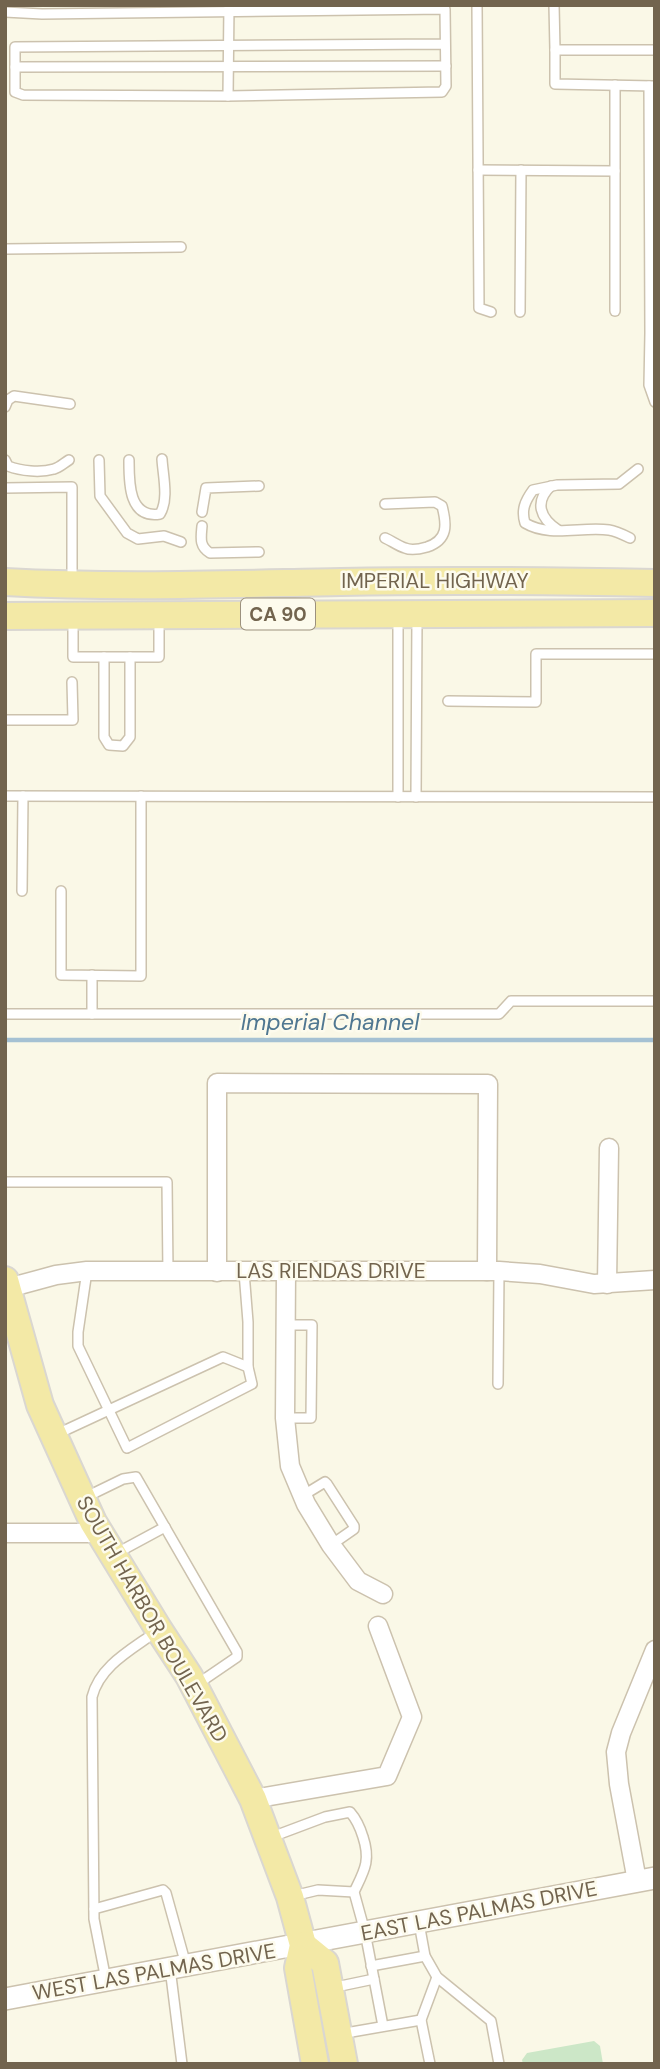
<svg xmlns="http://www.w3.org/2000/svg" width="660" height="2069" viewBox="0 0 660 2069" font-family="'DM Sans',sans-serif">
  <rect width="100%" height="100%" fill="#faf8e7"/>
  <path fill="#cce7c7" d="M594 2041 600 2046 603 2064H523L522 2060 527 2053Z"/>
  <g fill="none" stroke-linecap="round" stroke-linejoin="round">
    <path stroke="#a5c1d3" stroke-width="4.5" d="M5 1040H655"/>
    <g stroke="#ccc2ae" stroke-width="12">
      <g id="service">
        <path d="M477 5 479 308 491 312"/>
        <path d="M554 5 555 50"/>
        <path d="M5 12 42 14 445 9 446 86 442 92 228 96 23 95 15 92V47L445 44"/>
        <path d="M15 67 446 66"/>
        <path d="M615 85V311"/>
        <path d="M649 86 650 333 649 385 655 402"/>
        <path d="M653 86 555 84V50H655"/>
        <path d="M228 96 229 5"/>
        <path d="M478 170 615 171"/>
        <path d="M5 249 181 247"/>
        <path d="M520 312 521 170"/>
        <path d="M5 407 8 400 14 396 70 404"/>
        <path d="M5 460 8 466C21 471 40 473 54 469 59 468 64 463 69 460"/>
        <path d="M99 460 100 496 127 533 138 539 164 536 181 542"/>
        <path d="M129 460C129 481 128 519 160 514 169 499 163 476 162 459"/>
        <path d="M551 486C534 502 540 518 558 530"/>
        <path d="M5 488 72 487V583"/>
        <path d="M202 512 206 488 259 486"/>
        <path d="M202 526C201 538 199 546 210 553L259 552"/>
        <path d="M385 538C392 541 398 546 405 548 412 551 420 549 427 547 448 540 447 525 442 506L435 502 385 504"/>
        <path d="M630 538C624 535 616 531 609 530 582 526 550 538 525 523 521 510 525 501 533 490L557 485 619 484 638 469"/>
        <path d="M73 617V657H159V618"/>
        <path d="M104 657V737L109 745 123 746 130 737V657"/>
        <path d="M448 701 536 702V654H655"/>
        <path d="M5 720H73L72 682"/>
        <path d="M5 796 655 797"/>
        <path d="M398 797V618"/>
        <path d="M416 797 417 617"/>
        <path d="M22 891 23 796"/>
        <path d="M61 891V975L141 976V796"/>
        <path d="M92 975V1014"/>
        <path d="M5 1014H499L511 1001H655"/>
        <path d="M5 1182H167L168 1272"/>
        <path d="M87 1271 78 1332V1346L127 1448 252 1384 248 1367V1322L244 1272"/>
        <path d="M498 1384 499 1271"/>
        <path d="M285 1418H311L312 1325H286"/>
        <path d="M55 1435 223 1357 248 1367"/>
        <path d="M302 1496 325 1482 327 1484 354 1526V1529L331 1545"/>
        <path d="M86 1497 123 1479 136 1477 237 1652V1657L196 1685"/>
        <path d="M115 1554 165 1527"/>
        <path d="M269 1838 325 1817 350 1812C357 1820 360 1827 363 1837 371 1861 364 1871 354 1892L365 1932 383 2026"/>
        <path d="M293 1896 318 1890 354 1892"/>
        <path d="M94 1909 163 1890 166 1893 186 1965"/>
        <path d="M419 1923 425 1956 437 1977 491 2021 499 2064"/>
        <path d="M371 1966 425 1956"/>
        <path d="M170 1968 182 2064"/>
        <path d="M106 1980 94 1919 92 1697C100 1665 133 1649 157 1631"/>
        <path d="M331 1988 374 1979"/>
        <path d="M340 2034 421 2020"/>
        <path d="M430 2064 421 2020 437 1977"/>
      </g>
    </g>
    <g stroke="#ccc2ae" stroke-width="21">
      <g id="minor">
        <path d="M217 1272V1083L488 1084 487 1271"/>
        <path d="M286 1272 285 1418 290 1466 306 1504 331 1545 358 1581 383 1594"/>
        <path d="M607 1284 609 1148"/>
        <path d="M8 1288 56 1275 87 1271H499L540 1274 594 1284 655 1280"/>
        <path d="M5 1533H100"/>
        <path d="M253 1799 387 1776 412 1717 378 1626"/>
        <path d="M637 1881 619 1784 616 1752 621 1733 655 1650"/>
      </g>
    </g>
    <g stroke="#ccc2ae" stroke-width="24">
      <path id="tertiary" d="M5 1999 655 1878"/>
    </g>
    <g stroke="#dad7d1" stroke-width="30">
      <g id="primary">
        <path d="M5 582C117 588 229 584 341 582 445 580 550 581 655 583"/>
        <path d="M5 616 655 613"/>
        <path d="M5 1280 40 1405 93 1522 159 1630 189 1676 253 1799 290 1897 303 1945 298 1968 315 2064"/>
        <path d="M303 1945 325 1963 344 2064"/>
      </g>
    </g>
    <use href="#service" stroke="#fff" stroke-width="9"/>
    <use href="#minor" stroke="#fff" stroke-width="18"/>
    <use href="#tertiary" stroke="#fff" stroke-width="21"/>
    <use href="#primary" stroke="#f3e9a6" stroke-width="26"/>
  </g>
  <g text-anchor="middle" stroke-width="5" stroke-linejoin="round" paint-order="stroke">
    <rect fill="#fdfbed" stroke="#9c917e" stroke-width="2" x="241" y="598.5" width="74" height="31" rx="5"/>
    <g font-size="19" font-weight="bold" fill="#72644e">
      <text x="278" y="621">CA 90</text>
    </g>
    <g font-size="21" fill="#72644e" stroke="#fdfbed">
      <text x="435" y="588">IMPERIAL HIGHWAY</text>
      <text x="331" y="1278">LAS RIENDAS DRIVE</text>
      <text transform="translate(152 1619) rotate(60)" y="7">SOUTH HARBOR BOULEVARD</text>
      <text transform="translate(479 1911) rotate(-11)" y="7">EAST LAS PALMAS DRIVE</text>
      <text transform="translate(154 1972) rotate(-10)" y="7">WEST LAS PALMAS DRIVE</text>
    </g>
    <g font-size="23" font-style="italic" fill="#507791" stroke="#fdfbed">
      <text x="330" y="1030">Imperial Channel</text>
    </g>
  </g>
  <rect width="660" height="2069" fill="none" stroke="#72644e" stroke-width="14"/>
</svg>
